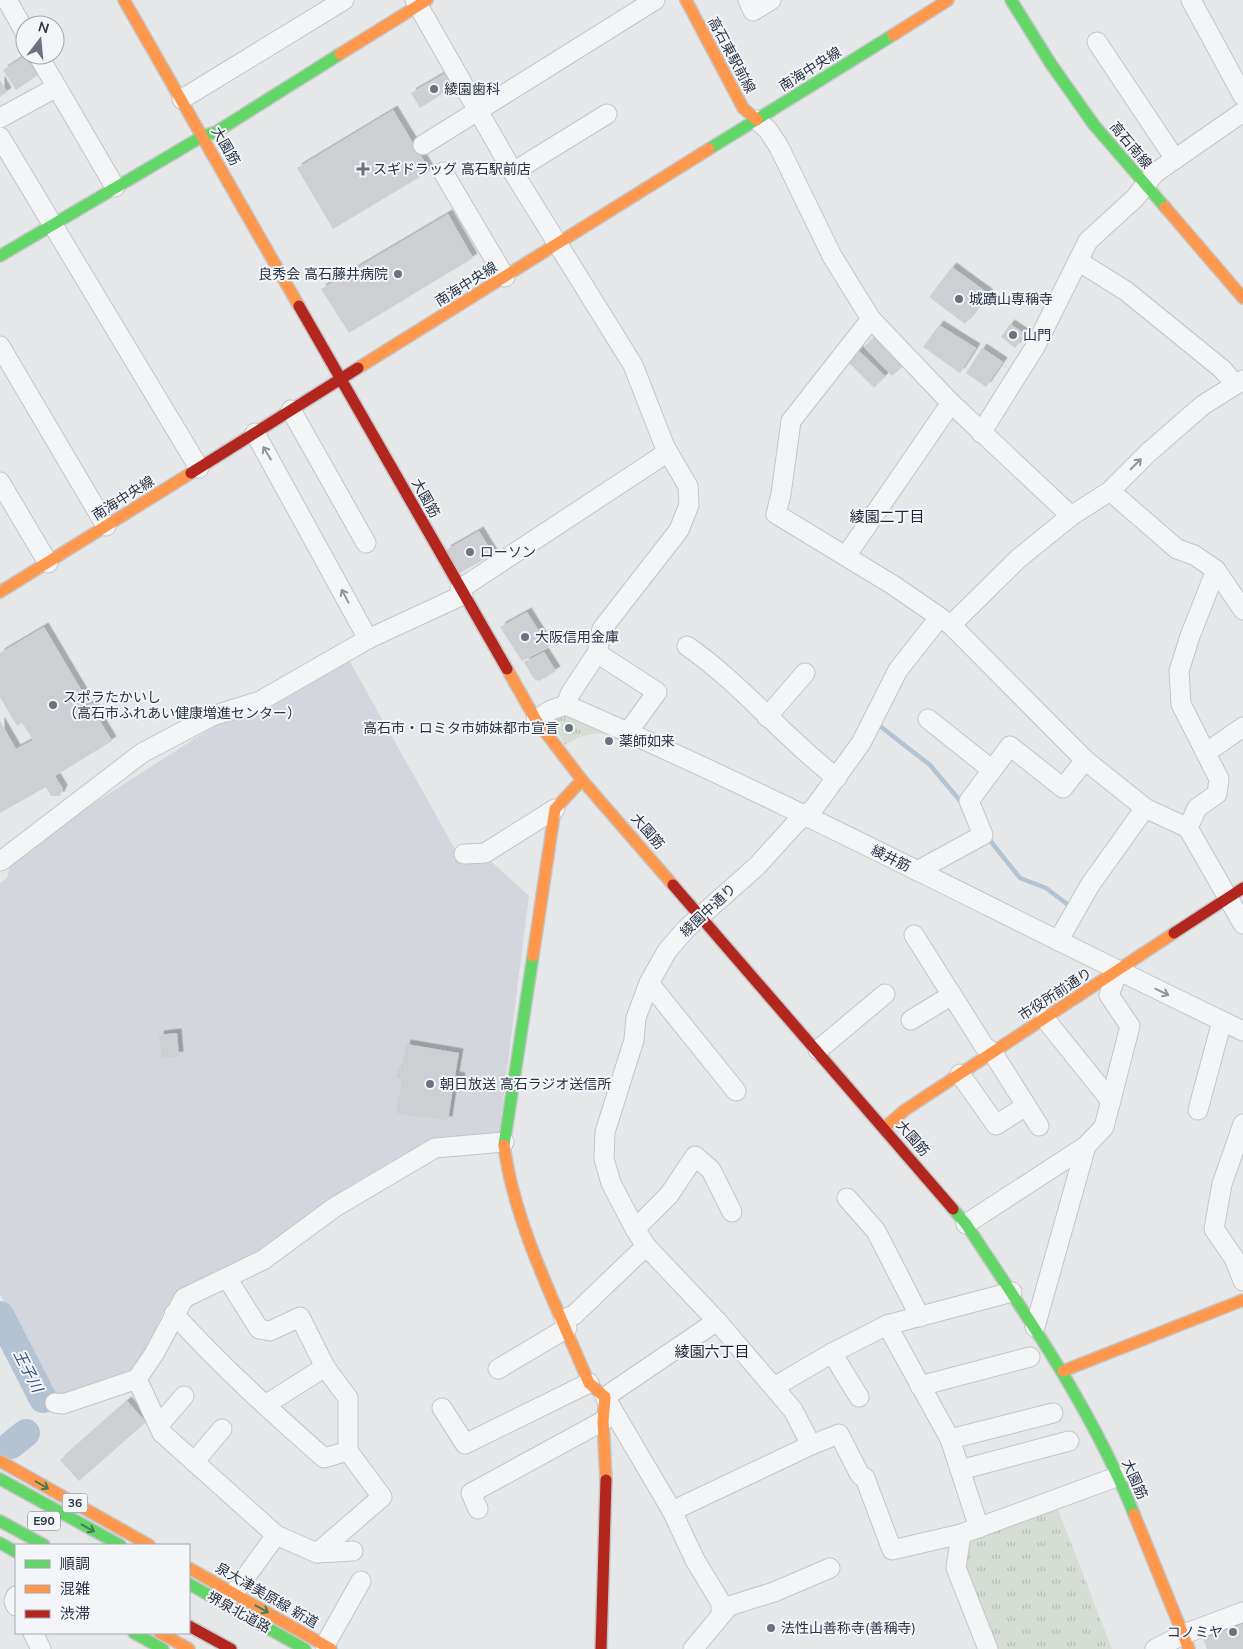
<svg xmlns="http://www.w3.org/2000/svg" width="1243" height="1649" viewBox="0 0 1243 1649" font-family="Mulish,'Noto Sans JP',sans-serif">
  <defs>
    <pattern id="park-tufts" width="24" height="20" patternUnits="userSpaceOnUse" patternTransform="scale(1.25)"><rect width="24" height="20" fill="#d5ddd5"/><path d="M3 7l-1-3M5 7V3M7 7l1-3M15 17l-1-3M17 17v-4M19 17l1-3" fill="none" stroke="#b7beb8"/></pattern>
    <filter id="shadow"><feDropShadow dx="4.5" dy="-4.5" stdDeviation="0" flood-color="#0004"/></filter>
  </defs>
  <rect width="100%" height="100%" fill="#e5e7e9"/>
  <path fill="#d3d6dc" d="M349 660 459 856 484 855 529 896 499 1133 433 1138 356 1182 245 1261 190 1288 163 1312 147 1352 125 1377 60 1402 0 1294V883L7 878 12 856 219 723 250 717Z"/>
  <g fill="url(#park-tufts)">
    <path d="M564 714 616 732C594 733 583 734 565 745L554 726 557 717Z"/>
    <path d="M1057 1507 1112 1649H995L963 1566 970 1540Z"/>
  </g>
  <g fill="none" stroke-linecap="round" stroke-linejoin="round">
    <g stroke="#b3c3d4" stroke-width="4.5">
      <path d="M876 723 930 765 962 803"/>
      <path d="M988 838 1020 878 1046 888 1071 907"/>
    </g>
    <g stroke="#b3c3d4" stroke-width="28">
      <path d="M0 1315 43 1399"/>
      <path d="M11 1445 26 1433"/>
    </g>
  </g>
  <g fill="#cdcfd2" filter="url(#shadow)">
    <path d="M25 56 38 75 16 90 3 70Z"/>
    <path d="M449 71 457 85 420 108 411 93Z"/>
    <path d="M0 80 7 92 0 97Z"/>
    <path d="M393 110 430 171 333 229 297 168Z"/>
    <path d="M448 214 473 258 349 333 321 289Z"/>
    <path d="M952 267 989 294 965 324 929 297Z"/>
    <path d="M1010 324 1025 334 1015 348 1001 337Z"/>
    <path d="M939 325 976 348 960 373 923 347Z"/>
    <path d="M875 336 904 365 892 376 864 347Z"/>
    <path d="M982 348 1003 362 986 387 966 373Z"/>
    <path d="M858 350 885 376 874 388 847 361Z"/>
    <path d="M479 531 493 554 460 573 446 550Z"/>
    <path d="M527 612 549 647 522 661 500 627Z"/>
    <path d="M44 627 86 698 79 703 82 709 92 703 95 708 93 709 112 741 55 776 63 789 60 796H51L46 787 0 813V721L16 749 33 740 22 723 17 726 0 697V653Z"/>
    <path d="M544 652 556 671 539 681 534 679 524 662Z"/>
    <path d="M613 733 617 738 608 745 605 738Z"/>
    <path d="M177 1033 179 1056 162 1058 159 1035Z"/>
    <path d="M406 1044 459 1053 455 1076 461 1077 459 1089 453 1088 448 1121 396 1113 402 1079 396 1078 398 1068H402Z"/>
    <path d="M127 1401 146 1422 79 1481 60 1460Z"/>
    <path d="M1243 1624V1649H1207L1203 1639Z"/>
  </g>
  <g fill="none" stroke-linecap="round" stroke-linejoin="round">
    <g stroke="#c3c5c7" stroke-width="21">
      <g id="street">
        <path d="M7 0 25 32"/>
        <path d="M415 0 513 172 633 365 665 447 688 486 689 505 679 530 602 629 597 653 570 694 566 705"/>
        <path d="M748 0 753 11 771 0"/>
        <path d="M1191 0 1243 96"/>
        <path d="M1097 42 1175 159"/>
        <path d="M38 55 115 187"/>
        <path d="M182 99 344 0"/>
        <path d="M0 118 57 87"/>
        <path d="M757 120 768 130 779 147 832 256 871 319 951 403 1071 516"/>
        <path d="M0 137 199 468"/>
        <path d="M423 145 655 0"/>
        <path d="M443 172 505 277"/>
        <path d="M513 172 607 114"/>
        <path d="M1078 261 1126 291 1222 369 1235 384"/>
        <path d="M871 319 791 421 781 494 776 514 893 585 951 625 1085 760 1145 808 1188 828 1243 924"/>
        <path d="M0 346 106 526"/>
        <path d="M291 410 366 543"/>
        <path d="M255 433 368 639"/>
        <path d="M981 433 1035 347 1088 241 1135 198 1155 173 1243 112"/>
        <path d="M0 482 48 563"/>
        <path d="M1110 491 1177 549 1194 555 1216 570 1190 636 1179 671 1181 704 1219 779 1217 794 1197 808 1188 828"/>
        <path d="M846 556 951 403"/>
        <path d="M1216 570 1243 610"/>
        <path d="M460 589 668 452"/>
        <path d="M951 625 1019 558 1071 516 1110 491 1149 452 1203 405 1243 380"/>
        <path d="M687 646C742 684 784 738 837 778"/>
        <path d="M597 653 657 692 628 732"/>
        <path d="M767 717 805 673"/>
        <path d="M928 719 992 770"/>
        <path d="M536 720 551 710 566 705C796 805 1017 923 1243 1031"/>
        <path d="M1207 752 1243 727"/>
        <path d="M464 854 485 853 555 809"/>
        <path d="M1 861 142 753 212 716 260 701 368 639 463 595"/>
        <path d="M917 871 983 835 969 801 1010 746 1063 788 1085 760"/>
        <path d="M914 935 984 1046 993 1053 1039 1126"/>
        <path d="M1058 941 1090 885 1145 808"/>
        <path d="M649 983 736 1091"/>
        <path d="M1045 1019 1111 1101"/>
        <path d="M911 1020 952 995"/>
        <path d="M818 1050 885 994"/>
        <path d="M960 1074 996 1125 1026 1106"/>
        <path d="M1198 1110 1222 1021"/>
        <path d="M1243 1124 1222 1184 1214 1229 1234 1258 1243 1281"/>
        <path d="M847 1198 876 1231 920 1317"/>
        <path d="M966 1224 1086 1146 1104 1127 1130 1026 1109 995 1118 971"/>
        <path d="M635 1229 669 1195 695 1156 711 1170 732 1212"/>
        <path d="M174 1314C221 1366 272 1412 324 1458L348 1451"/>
        <path d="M564 1319 574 1315 646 1246"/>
        <path d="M717 1321 605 1397 672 1511 695 1560 721 1603V1615"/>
        <path d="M887 1325 950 1439 979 1528"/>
        <path d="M1035 1327 1086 1146"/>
        <path d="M832 1353 887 1325 1012 1292"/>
        <path d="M498 1369 567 1328"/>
        <path d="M137 1379 154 1354 184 1298 263 1260 335 1207 435 1148 504 1142"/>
        <path d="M920 1386 1030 1357"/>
        <path d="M774 1387 832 1353 859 1397"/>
        <path d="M55 1403 63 1404 137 1379 162 1433 276 1535 317 1553 382 1497 348 1451V1398L325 1367 300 1317 270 1331 259 1329 227 1278"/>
        <path d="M265 1405 325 1367"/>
        <path d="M442 1408 465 1444 589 1383"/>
        <path d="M159 1425 184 1396"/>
        <path d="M950 1439 1053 1413"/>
        <path d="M811 1445 793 1410 717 1321 646 1246 635 1229 611 1183 604 1159 605 1132 634 1040 636 1018 649 983 667 951 686 929 758 865 796 823 814 808 861 743 898 670 939 618"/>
        <path d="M194 1462 222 1429"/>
        <path d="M960 1470 1069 1441"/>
        <path d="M478 1509 471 1493 603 1421"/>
        <path d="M672 1511 811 1445 839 1434 860 1475 865 1478 892 1550 961 1534 1119 1476"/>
        <path d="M961 1534 956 1568 988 1649"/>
        <path d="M317 1553 353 1551"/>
        <path d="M234 1593 276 1535"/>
        <path d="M16 1596 14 1601 16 1606"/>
        <path d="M33 1633 41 1649"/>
        <path d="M325 1645 361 1581"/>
        <path d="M693 1649 729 1606 774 1592 830 1568"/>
        <path d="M1155 1649 1184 1634 1243 1612"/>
      </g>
    </g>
    <g stroke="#c3c5c7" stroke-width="14">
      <g id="fast">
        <path d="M1011 0 1051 64 1094 125 1165 207"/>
        <path d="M709 149 893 35"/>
        <path d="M0 256 203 136 216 132 340 54"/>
        <path d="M504 1145 533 956"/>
        <path d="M953 1209 966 1224C1028 1318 1092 1409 1134 1514"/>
        <path d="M0 1479 120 1545"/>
        <path d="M0 1521 44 1545"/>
        <path d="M0 1543 16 1552"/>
        <path d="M189 1584 305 1649"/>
        <path d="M134 1633 163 1649"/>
      </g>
    </g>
    <g stroke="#c3c5c7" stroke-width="14">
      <g id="slow">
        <path d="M124 0 299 306"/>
        <path d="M686 0 743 108 757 120"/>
        <path d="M893 35 948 0"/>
        <path d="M340 54 427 0"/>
        <path d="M1165 207 1243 298"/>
        <path d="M358 368 709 149"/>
        <path d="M0 592 191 473"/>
        <path d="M507 669 536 720 582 780 673 885"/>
        <path d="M533 956 555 809 582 780"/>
        <path d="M884 1128 905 1110 1174 933"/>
        <path d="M504 1145C514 1224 558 1309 589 1383L605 1397 603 1421 606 1480"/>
        <path d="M1063 1371 1243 1300"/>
        <path d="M0 1461 149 1545"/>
        <path d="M1134 1514 1189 1649"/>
        <path d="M189 1568 331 1649"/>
        <path d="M160 1633 189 1649"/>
      </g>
    </g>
    <g stroke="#c3c5c7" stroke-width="14">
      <g id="jam">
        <path d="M299 306 507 669"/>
        <path d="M191 473 358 368"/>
        <path d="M673 885 953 1209"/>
        <path d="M1174 933 1243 888"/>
        <path d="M189 1626 231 1649"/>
        <path d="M601 1649 606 1480"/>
      </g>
    </g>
    <use href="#street" stroke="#f4f5f6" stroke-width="19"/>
    <use href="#fast" stroke="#63d668" stroke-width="11"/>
    <use href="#slow" stroke="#ff974d" stroke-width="11"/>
    <use href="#jam" stroke="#b3261e" stroke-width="11"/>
  </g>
  <defs><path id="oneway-shaft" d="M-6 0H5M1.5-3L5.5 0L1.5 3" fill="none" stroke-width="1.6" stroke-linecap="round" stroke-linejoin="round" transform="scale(1.25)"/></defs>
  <g stroke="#8f949d">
    <use href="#oneway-shaft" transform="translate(267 453) rotate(-121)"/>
    <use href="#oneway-shaft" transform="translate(1136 464) rotate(-45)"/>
    <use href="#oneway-shaft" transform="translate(345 596) rotate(-118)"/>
    <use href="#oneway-shaft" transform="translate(1162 992) rotate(26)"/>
  </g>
  <g stroke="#447c54">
    <use href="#oneway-shaft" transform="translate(42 1485) rotate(30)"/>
    <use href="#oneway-shaft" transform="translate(88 1528) rotate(29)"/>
    <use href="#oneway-shaft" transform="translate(262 1609) rotate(29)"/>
  </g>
  <g fill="#6b727e" stroke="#f3f5f8" stroke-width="2">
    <circle cx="434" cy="89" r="5"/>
    <path d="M360.5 161.5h5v5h5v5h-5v5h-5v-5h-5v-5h5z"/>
    <circle cx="398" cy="274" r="5"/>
    <circle cx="959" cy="299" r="5"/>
    <circle cx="1013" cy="335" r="5"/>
    <circle cx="470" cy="552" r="5"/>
    <circle cx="525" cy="637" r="5"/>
    <circle cx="53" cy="705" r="5"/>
    <circle cx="569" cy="728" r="5"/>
    <circle cx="609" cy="741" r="5"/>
    <circle cx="430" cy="1084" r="5"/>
    <circle cx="771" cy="1628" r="5"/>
    <circle cx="1233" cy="1632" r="5"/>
  </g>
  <g text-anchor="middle" stroke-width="4" stroke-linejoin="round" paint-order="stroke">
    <g fill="#f3f5f8" stroke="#666d7a" stroke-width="1">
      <rect x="62.5" y="1493.5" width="25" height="19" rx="4"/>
      <rect x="28" y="1511.5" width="32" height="19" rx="4"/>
    </g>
    <g font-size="12" font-weight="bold" fill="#2a3344">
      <text x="75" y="1507">36</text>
      <text x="44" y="1525">E90</text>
    </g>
    <g font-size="14" fill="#2a3344" stroke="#f3f5f8">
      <text transform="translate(732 55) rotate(62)" y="5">高石東駅前線</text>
      <text transform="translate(810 69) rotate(-32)" y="5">南海中央線</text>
      <text transform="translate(1131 145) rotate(50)" y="5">高石南線</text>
      <text transform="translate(226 146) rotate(60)" y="5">大園筋</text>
      <text transform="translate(466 284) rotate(-32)" y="5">南海中央線</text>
      <text transform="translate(123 498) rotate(-32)" y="5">南海中央線</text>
      <text transform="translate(426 498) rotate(61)" y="5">大園筋</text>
      <text transform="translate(648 831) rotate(49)" y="5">大園筋</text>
      <text transform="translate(891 858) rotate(26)" y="5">綾井筋</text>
      <text transform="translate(708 910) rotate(-43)" y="5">綾園中通り</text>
      <text transform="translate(1055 994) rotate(-33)" y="5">市役所前通り</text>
      <text transform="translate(913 1138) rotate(49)" y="5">大園筋</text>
      <text transform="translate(1135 1479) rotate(66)" y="5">大園筋</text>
      <text transform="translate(267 1595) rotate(30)" y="5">泉大津美原線 新道</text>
      <text transform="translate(239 1612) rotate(29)" y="5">堺泉北道路</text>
    </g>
    <g font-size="14" fill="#2a3344" stroke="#f3f5f8" text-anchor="start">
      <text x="444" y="94">綾園歯科</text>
      <text x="373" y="174">スギドラッグ 高石駅前店</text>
      <text x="388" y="279" text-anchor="end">良秀会 高石藤井病院</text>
      <text x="969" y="304">城蹟山専稱寺</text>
      <text x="1023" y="340">山門</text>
      <text x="480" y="557">ローソン</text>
      <text x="535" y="642">大阪信用金庫</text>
      <text x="63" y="702">スポラたかいし<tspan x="63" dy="16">（高石市ふれあい健康増進センター）</tspan></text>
      <text x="559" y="733" text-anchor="end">高石市・ロミタ市姉妹都市宣言</text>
      <text x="619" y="746">薬師如来</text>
      <text x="440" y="1089">朝日放送 高石ラジオ送信所</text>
      <text x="781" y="1633">法性山善称寺(善稱寺)</text>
      <text x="1223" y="1637" text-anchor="end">コノミヤ</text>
    </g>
    <g font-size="15" fill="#1c2435" stroke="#f3f5f8">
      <text x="887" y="522">綾園二丁目</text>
      <text x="712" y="1357">綾園六丁目</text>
    </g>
    <g font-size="15" font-style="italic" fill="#335278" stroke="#f3f5f8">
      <text transform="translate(28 1371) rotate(63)" y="5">王子川</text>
    </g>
  </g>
  <rect x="15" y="1544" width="175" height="90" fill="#f3f5f8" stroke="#a3a7b0"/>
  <rect x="25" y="1560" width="25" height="8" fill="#63d668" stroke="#a3a7b0"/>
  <text x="60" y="1569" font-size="15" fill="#2a3344">順調</text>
  <rect x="25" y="1585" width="25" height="8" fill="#ff974d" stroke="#a3a7b0"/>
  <text x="60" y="1594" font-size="15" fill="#2a3344">混雑</text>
  <rect x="25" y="1610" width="25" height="8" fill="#b3261e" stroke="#a3a7b0"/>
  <text x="60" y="1619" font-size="15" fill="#2a3344">渋滞</text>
  <g transform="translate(40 40) rotate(16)"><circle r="24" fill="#f3f5f8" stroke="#a3a7b0"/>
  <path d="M0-4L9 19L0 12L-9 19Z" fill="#6b727e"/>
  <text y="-8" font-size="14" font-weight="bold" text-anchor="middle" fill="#2a3344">N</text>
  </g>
</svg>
